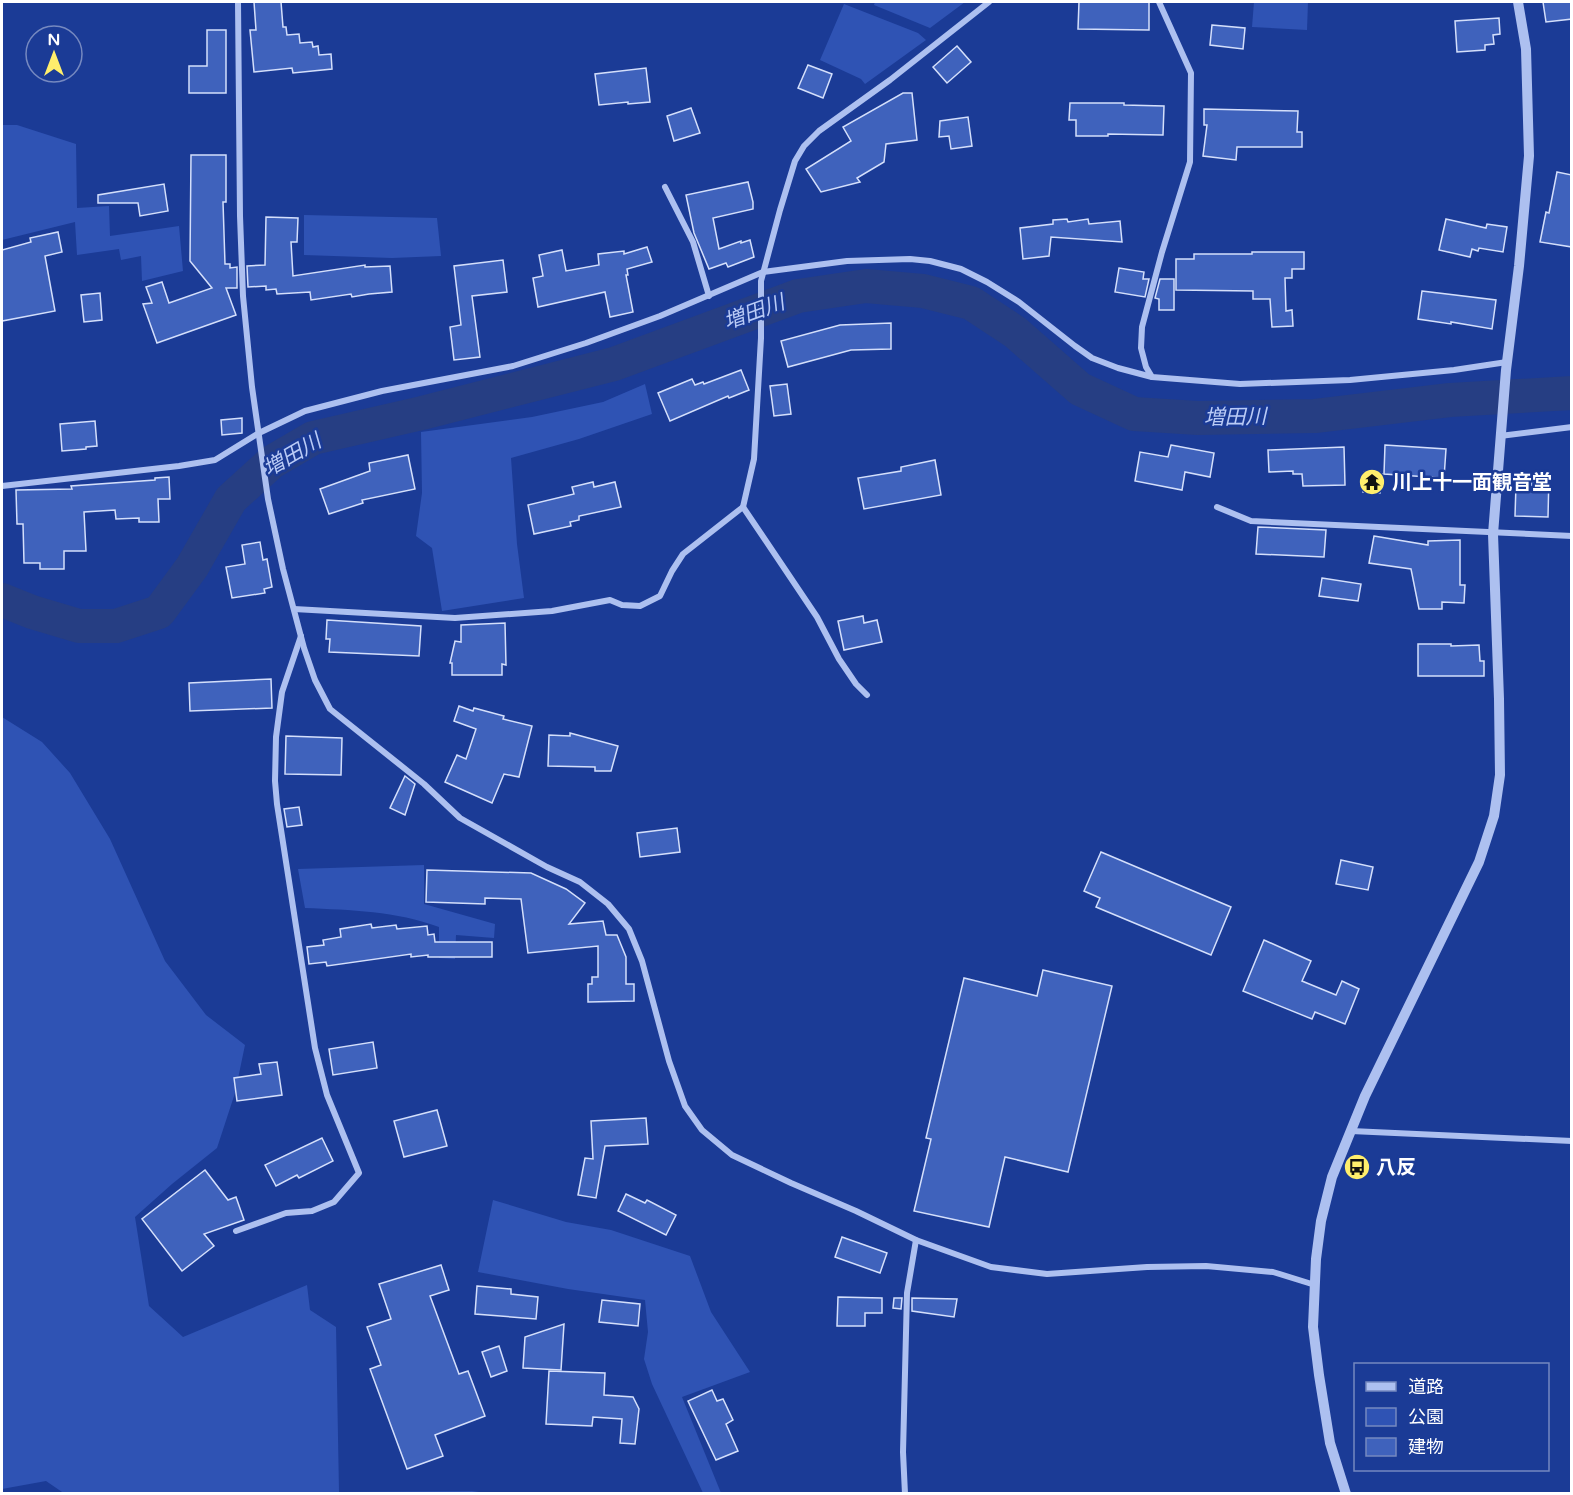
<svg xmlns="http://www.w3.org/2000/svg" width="1573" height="1495" viewBox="0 0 1573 1495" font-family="'Varela Round','Noto Sans JP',sans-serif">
  <rect width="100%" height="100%" fill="#1b3b96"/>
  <g fill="#2f53b4">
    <path d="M875 2H965L930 28 874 5Z"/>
    <path d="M1254 2H1308L1307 30 1252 27Z"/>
    <path d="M844 4 918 33 926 40 865 84 861 79 820 60Z"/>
    <path d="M2 125H17L76 144 77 208 109 206 110 236 179 226 183 271 142 281 141 256 121 260 119 249 77 255 75 222 2 240Z"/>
    <path d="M304 215 437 218 441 256 392 258 304 255Z"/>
    <path d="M645 384 652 414 579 439 511 458 517 544 524 598 442 611 432 548 416 536 422 493 421 432 532 417 603 402Z"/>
    <path d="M2 717 42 742 70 773 110 839 165 961 206 1015 245 1045 235 1093 217 1148 172 1184 135 1217 149 1306 183 1337 307 1285 310 1310 336 1327 339 1492 472 1491 486 1493 65 1494 46 1481 2 1489Z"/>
    <path d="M424 865V904L495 924 494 938 456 935 455 959 439 958V927C396 911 351 910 305 908L298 869Z"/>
    <path d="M493 1200 566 1222 611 1230 690 1256 711 1312 750 1372 682 1397 721 1493H703L652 1384 644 1359 648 1332 645 1300 568 1289 478 1272Z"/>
  </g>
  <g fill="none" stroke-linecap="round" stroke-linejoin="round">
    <path stroke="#263e83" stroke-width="34" d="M2 600 32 612 79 626H116L159 612 192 567 231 499 272 462 313 438 422 413 614 364 798 296 866 286 923 291 971 303 1015 332 1080 389 1134 414 1198 418 1315 416 1450 400 1572 393"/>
  </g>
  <g fill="#3f62bc" stroke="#d4dffb" stroke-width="1.5">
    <path d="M254 2H281L283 27H286L287 35 299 34 300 43 312 42 313 47 318 46 319 55 331 54 332 69 293 73 292 68 254 72 250 30H256Z"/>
    <path d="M1079 2H1149V30L1078 29Z"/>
    <path d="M1543 2H1572V19L1546 22Z"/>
    <path d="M1499 18 1500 34 1493 35 1494 44 1485 45V50L1457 52 1455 21Z"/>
    <path d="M1212 25 1245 28 1243 49 1210 45Z"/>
    <path d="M207 30H226V93H189V66H207Z"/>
    <path d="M957 46 971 62 947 83 933 67Z"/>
    <path d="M808 65 832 74 823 98 798 88Z"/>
    <path d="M646 68 650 102 628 104V102L599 105 595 74Z"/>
    <path d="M903 93H912L917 140 886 144 884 162 857 178 860 182 821 192 806 169 851 141 843 127Z"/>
    <path d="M1070 103H1124V105L1164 106 1163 135 1108 134V136H1076V120H1069Z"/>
    <path d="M691 108 700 133 674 141 667 116Z"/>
    <path d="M1204 109 1298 111 1297 132H1302V147H1237L1236 160 1203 156 1207 125H1204Z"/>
    <path d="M968 117 972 146 951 149 949 136 939 137 940 121Z"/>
    <path d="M191 155H226V202H223L225 264H230V268L237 267V288H226L236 315 157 343 143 304 152 303 146 287 162 282 169 303 212 288 190 261Z"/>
    <path d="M1557 172 1572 175V247L1540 242 1546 212 1549 213Z"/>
    <path d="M748 182 753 202V209L713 218 719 249 741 241V243L750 240 754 257 728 267 726 263 709 269 694 233 686 195Z"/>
    <path d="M164 184 168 211 140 216 138 203H98V195Z"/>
    <path d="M266 217 298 218 297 242H291L293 276 365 265V267L390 266 392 292 369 294 352 297 351 294 311 300 310 292 277 294 276 289 266 290V286L248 287 247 266 265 265Z"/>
    <path d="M1067 219 1068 222 1088 219 1089 224 1120 221 1122 242 1051 237 1049 256 1023 259 1020 228 1053 224V220Z"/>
    <path d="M1446 219 1486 228 1487 224 1507 227 1503 252 1479 248 1478 251 1472 249 1470 257 1439 250Z"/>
    <path d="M58 232 62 252 45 256 55 311 2 321V250L31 242 30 238Z"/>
    <path d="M647 247 652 262 627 269 628 275H626L633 312 610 317 605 292 538 307 533 278 543 276 539 255 562 250 566 271 599 265 598 254 624 251V254Z"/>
    <path d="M1252 252H1304V269H1292V278H1285L1286 311 1292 310 1293 326 1272 327 1270 299H1253V291L1176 290V259H1194V254H1252Z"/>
    <path d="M503 260 507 292 472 296 480 357 454 360 450 327 461 325 454 266Z"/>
    <path d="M1119 268 1144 272 1143 279H1149L1145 297 1115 292Z"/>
    <path d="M1160 279H1174V310H1159V299L1155 298Z"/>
    <path d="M1422 291 1496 300 1492 329 1451 322V324L1418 319Z"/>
    <path d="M100 293 102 320 84 322 81 295Z"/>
    <path d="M891 323V349L851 350 788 367 781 341 840 325Z"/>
    <path d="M741 370 749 390 729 398 728 396 670 421 658 393 692 379 695 385 703 382 704 384Z"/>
    <path d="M787 384 791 414 774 416 770 386Z"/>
    <path d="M242 418V433L222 435 221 420Z"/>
    <path d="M95 421 97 446 86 447V449L62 451 60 424Z"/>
    <path d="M1171 445 1214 453 1210 477 1185 472 1182 490 1135 481 1140 452 1168 457Z"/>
    <path d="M1385 445 1446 449 1444 478 1384 474Z"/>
    <path d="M1344 447 1345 485 1303 486 1302 474H1293V471L1269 472 1268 450Z"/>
    <path d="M408 455 415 489 362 500 363 503 329 514 320 489 370 471 369 463Z"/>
    <path d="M935 460 941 495 864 509 858 478 901 471V467Z"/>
    <path d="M1364 473 1382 474 1380 493 1363 492Z"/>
    <path d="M1531 474 1549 475 1548 517 1515 516 1516 485H1531Z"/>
    <path d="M169 477 170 499H158L159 522H139V518L116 519 115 510 84 512 86 551H64V569H40V563H24L23 524H17L16 490 72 489 71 486 155 480V478Z"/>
    <path d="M593 482 594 487 615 482 621 507 579 516V520L570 522 571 526 534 534 528 505 574 494 572 487Z"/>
    <path d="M1258 527 1326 530 1324 557 1256 554Z"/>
    <path d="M1374 536 1428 545V541L1460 540V585H1465L1464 603 1442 602V609H1419L1411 569 1369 563Z"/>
    <path d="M260 542 263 560 267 559 272 587 264 589 265 593 232 598 226 567 245 564 242 545Z"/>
    <path d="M1322 578 1361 584 1358 601 1319 596Z"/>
    <path d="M863 616 864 623 877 620 882 642 844 650 838 621Z"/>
    <path d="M327 620 421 626 419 656 329 652 330 639H326Z"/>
    <path d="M505 623 506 665 502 664V675H452V663H450L455 641 461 642V625Z"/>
    <path d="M1418 644H1451V646L1479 645 1480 661H1484V676H1418Z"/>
    <path d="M271 679 272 708 190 711 189 683Z"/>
    <path d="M459 706 473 711 474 708 504 716 503 719 532 726 519 777 504 774 492 803 445 782 457 755 466 759 476 729 454 721Z"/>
    <path d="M570 733 618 746 611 771H595V767L548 766 549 735 570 736Z"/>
    <path d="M286 736 342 738 341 775 285 774Z"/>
    <path d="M405 776 415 784 405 815 390 808Z"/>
    <path d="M299 807 302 825 287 827 284 809Z"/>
    <path d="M677 828 680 852 640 857 637 833Z"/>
    <path d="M1101 852 1231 907 1211 955 1096 907 1100 898 1084 891Z"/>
    <path d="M1341 860 1373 867 1368 890 1336 884Z"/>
    <path d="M427 870 531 873 566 889 585 903 569 924 603 921 606 935H617L626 957V984H634V1001L588 1002V984H592V977H598V946L528 953 521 899 485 898V904L426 902Z"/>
    <path d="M371 924 372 928 396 925 397 929 427 926 428 935 434 934 435 942H492V957H428V955L411 957V954L327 966 326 962 309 964 307 947 324 945 323 940 341 937 340 929Z"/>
    <path d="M1264 940 1311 961 1302 981 1336 995 1342 981 1359 989 1345 1024 1315 1012 1312 1019 1243 991Z"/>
    <path d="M1043 970 1112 986 1068 1172 1005 1157 989 1227 914 1211 931 1139 926 1138 964 978 1037 996Z"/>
    <path d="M373 1042 377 1068 333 1075 329 1049Z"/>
    <path d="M277 1062 282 1095 237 1101 234 1078 261 1074 259 1064Z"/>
    <path d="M437 1110 447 1146 404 1157 394 1121Z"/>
    <path d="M646 1118 648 1144 605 1146 596 1198 578 1195 585 1158 593 1159 591 1121Z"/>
    <path d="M322 1138 333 1161 299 1178 297 1175 276 1186 265 1165Z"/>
    <path d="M205 1170 228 1200 236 1197 244 1220 204 1234 214 1246 182 1271 142 1219Z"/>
    <path d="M626 1194 645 1203 647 1200 676 1215 666 1235 618 1211Z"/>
    <path d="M842 1237 887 1253 880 1273 835 1257Z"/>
    <path d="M441 1265 449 1290 430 1296 459 1374 468 1371 485 1416 435 1435 443 1456 407 1469 370 1369 381 1365 367 1327 391 1319 379 1284Z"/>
    <path d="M477 1286 511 1289V1294L538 1297 536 1319 475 1314Z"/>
    <path d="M838 1297 882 1298V1313H865V1326H837Z"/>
    <path d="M894 1298H902L901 1309 893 1308Z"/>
    <path d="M912 1298 957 1299 954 1317 912 1311Z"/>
    <path d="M602 1300 640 1304 638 1326 599 1322Z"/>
    <path d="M564 1324 561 1370 523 1368 525 1337Z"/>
    <path d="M499 1346 507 1371 491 1377 482 1352Z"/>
    <path d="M549 1371 605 1373 604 1395 633 1397 639 1409 635 1444 620 1443 622 1419 593 1417 592 1426 546 1424Z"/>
    <path d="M712 1390 717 1401 723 1399 733 1420 726 1424 738 1451 716 1460 688 1401Z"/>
  </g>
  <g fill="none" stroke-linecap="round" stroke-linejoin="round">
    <g stroke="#adc0f0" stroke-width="6">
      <path d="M238 2 240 216 243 296 252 387 268 499 283 569 304 648 315 680 330 709 424 784 460 818 547 867 580 882 608 904 629 929 642 961 669 1061 685 1106 702 1130 732 1155 791 1183 856 1211 916 1240 991 1267 1047 1274 1147 1267 1206 1266 1273 1272 1315 1285"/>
      <path d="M1159 2 1191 73 1190 162 1162 252 1142 327 1141 348 1146 367 1152 377 1240 384 1350 380 1454 370 1507 362"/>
      <path d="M665 187 693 242 709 296"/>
      <path d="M1500 436 1572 427"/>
      <path d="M2 486 179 466 215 460 259 433 305 411 382 391 513 366 586 343 660 316 763 272 847 261 910 259 930 261 961 269 987 282 1019 302 1075 346 1092 358 1118 368 1152 377"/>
      <path d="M743 507 817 617 839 659 856 684 867 695"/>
      <path d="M1217 507 1251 521 1572 536"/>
      <path d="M294 609 455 618 552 611 610 600 622 605 640 606 660 596 672 571 683 554 743 507 754 459 761 338V281L780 210 795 161 804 146 819 131 890 80 989 2"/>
      <path d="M1351 1131 1572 1141"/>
      <path d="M236 1231 286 1213 312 1211 334 1202 359 1173 327 1095 315 1048 277 804 275 781 276 737 282 692 301 636"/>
      <path d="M905 1494 903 1452 907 1293 916 1240"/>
    </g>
    <path stroke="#adc0f0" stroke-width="10" d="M1346 1494 1330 1443 1319 1375 1313 1327 1316 1259 1321 1221 1332 1177 1365 1096 1479 862 1494 816 1500 775 1499 699 1493 534 1506 370 1519 266 1529 156 1526 49 1518 2"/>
  </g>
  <defs>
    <g id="temple-disc" transform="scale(1.35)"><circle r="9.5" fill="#ffee6c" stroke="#1b3b96"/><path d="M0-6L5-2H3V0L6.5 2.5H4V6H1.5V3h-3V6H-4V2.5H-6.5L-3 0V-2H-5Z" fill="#111"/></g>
    <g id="bus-disc" transform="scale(1.35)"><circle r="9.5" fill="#ffee6c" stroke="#1b3b96"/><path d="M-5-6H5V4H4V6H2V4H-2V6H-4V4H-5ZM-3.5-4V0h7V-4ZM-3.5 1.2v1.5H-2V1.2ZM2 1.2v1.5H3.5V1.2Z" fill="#111"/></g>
  </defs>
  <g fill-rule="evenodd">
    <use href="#temple-disc" x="1372" y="482"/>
    <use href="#bus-disc" x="1357" y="1167"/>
  </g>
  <g text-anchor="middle" stroke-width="5" stroke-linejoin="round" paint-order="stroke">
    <g font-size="20" font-weight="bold" fill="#fff" stroke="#1b3b96" text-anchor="start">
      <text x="1392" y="489">川上十一面観音堂</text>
      <text x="1376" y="1174">八反</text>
    </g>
    <g font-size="21" font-style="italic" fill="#bacbf6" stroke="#1b3b96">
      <text transform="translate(754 312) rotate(-20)" y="7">増田川</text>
      <text transform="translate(1235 417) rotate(-1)" y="7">増田川</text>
      <text transform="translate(292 455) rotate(-30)" y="7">増田川</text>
    </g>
  </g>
  <rect width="1573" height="1495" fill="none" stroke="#ffffff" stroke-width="6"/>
  <rect x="1354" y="1363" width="195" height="108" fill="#1b3b96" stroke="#7689c0" stroke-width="1.5"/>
  <rect x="1366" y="1382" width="30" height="9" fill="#adc0f0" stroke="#7689c0" stroke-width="1.5"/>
  <text x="1408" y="1393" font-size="18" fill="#ffffff">道路</text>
  <rect x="1366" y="1408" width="30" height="18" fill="#2f53b4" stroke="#7689c0" stroke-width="1.5"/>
  <text x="1408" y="1423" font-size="18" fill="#ffffff">公園</text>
  <rect x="1366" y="1438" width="30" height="18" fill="#3f62bc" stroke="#7689c0" stroke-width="1.5"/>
  <text x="1408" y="1453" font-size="18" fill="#ffffff">建物</text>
  <g transform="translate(54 54)"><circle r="28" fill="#1b3b96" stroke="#7689c0" stroke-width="1.5"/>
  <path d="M0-4.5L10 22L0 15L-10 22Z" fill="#ffee6c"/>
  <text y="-9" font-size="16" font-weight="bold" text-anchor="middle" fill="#ffffff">N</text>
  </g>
</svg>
